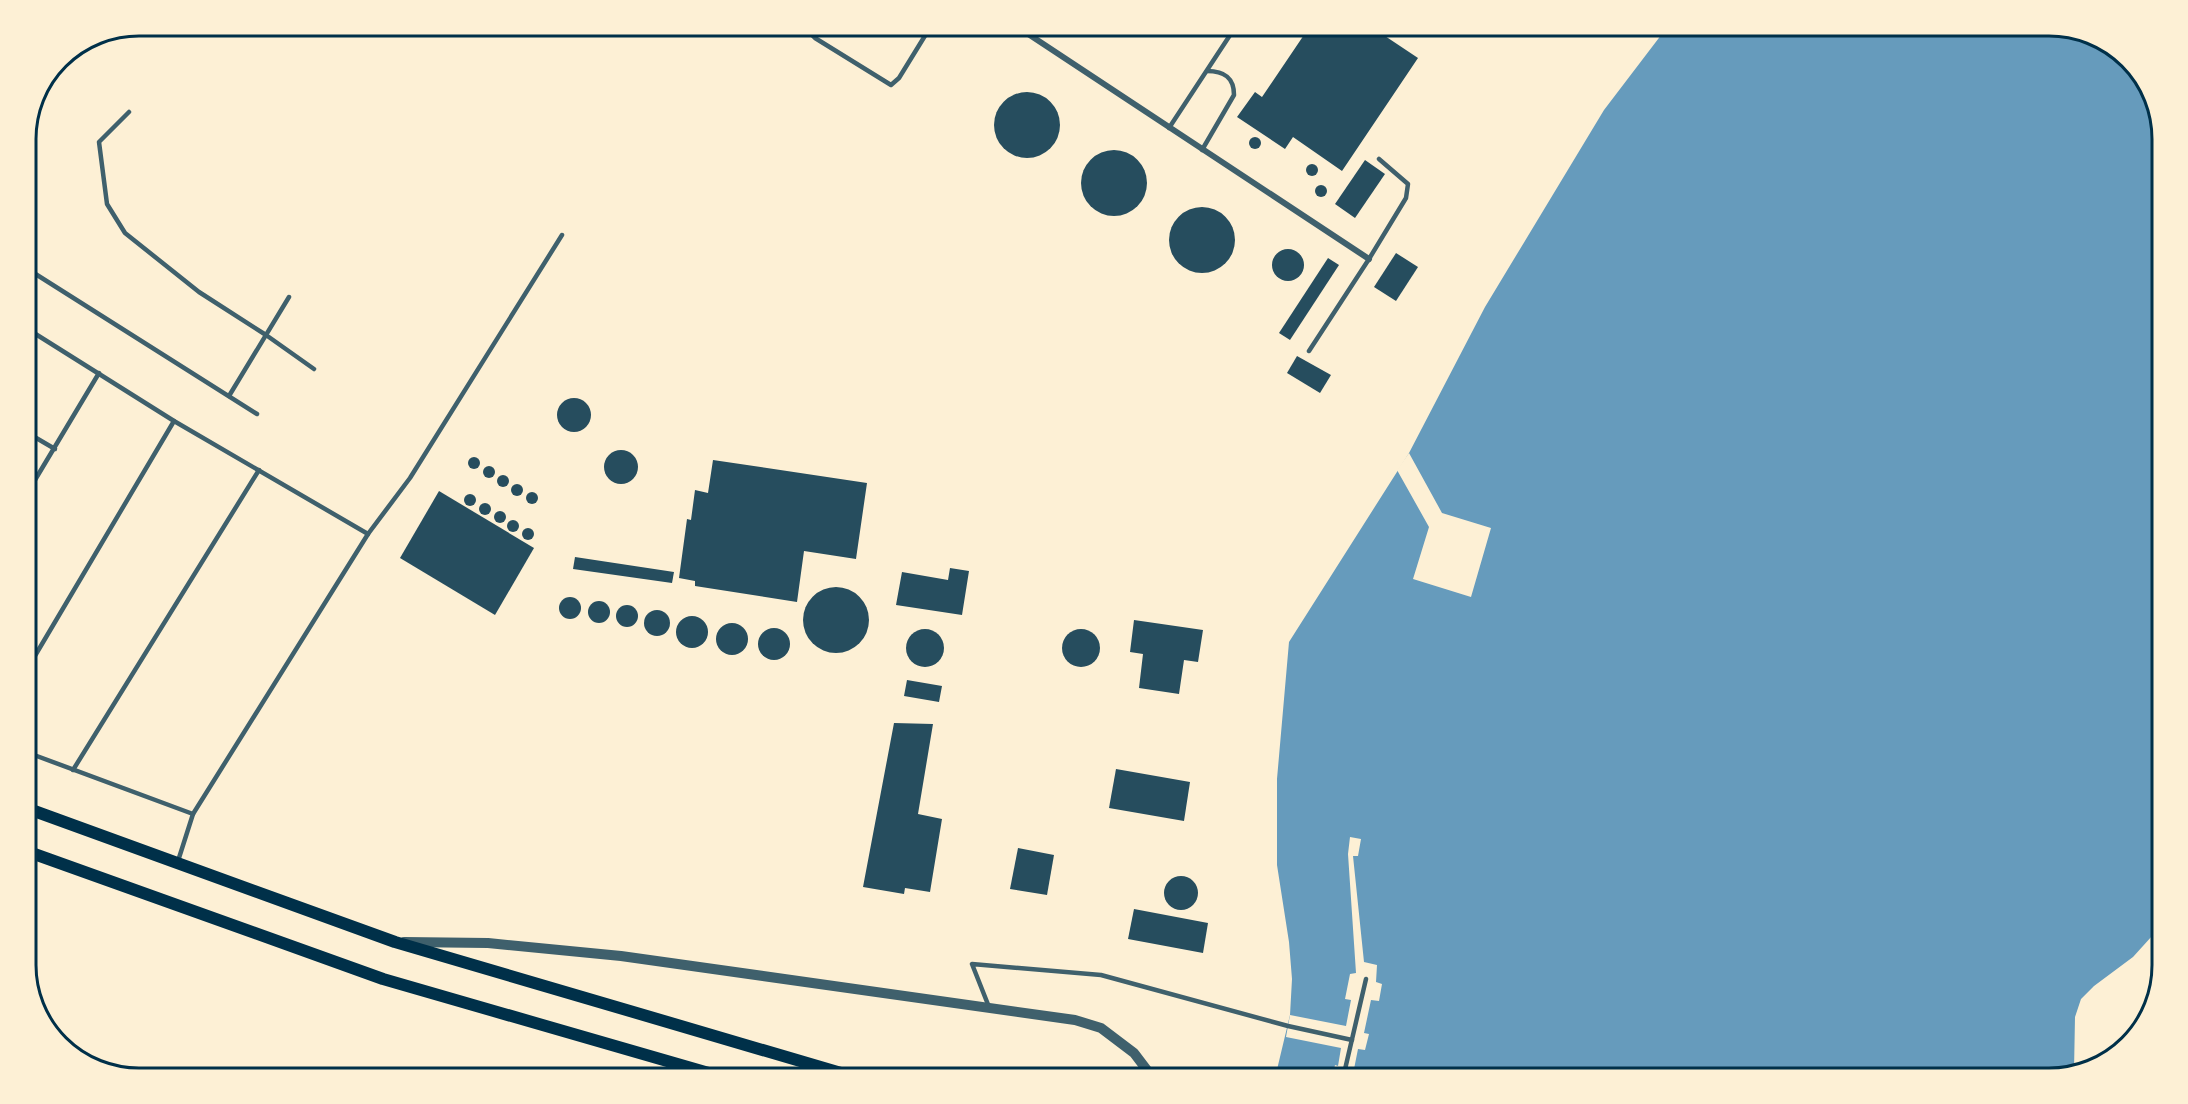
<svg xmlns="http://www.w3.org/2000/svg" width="2188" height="1104" viewBox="0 0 2188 1104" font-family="Helvetica,sans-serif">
  <rect width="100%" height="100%" fill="#fdf0d5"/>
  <path fill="#669bbc" d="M1668 26H2049L2099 37 2143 76 2162 132V925L2133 957 2094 986 2081 999 2075 1017 2074 1071 2049 1078H1275L1290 1015 1292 979 1289 942 1277 865V779L1289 642 1409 453 1485 307 1604 110Z"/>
  <g fill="#fdf0d5">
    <path d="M1409 453 1442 513 1491 528 1471 597 1413 579 1429 527 1397 470Z"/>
    <path d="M1350 837 1361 839 1358 856H1353L1364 962 1377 965 1376 982 1382 984 1379 1001 1371 1000 1364 1033 1369 1034 1365 1050 1358 1049 1354 1069V1078H1357H1328L1329 1073 1333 1074 1335 1065 1338 1066 1341 1048 1286 1037 1290 1015 1346 1026 1351 1000 1345 999 1350 974 1356 973 1348 854Z"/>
  </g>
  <g fill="#264d5e">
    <path d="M1310 26H1370L1418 58 1342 171 1293 137 1285 149 1237 117 1255 92 1262 97Z"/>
    <circle cx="1027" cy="125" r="33"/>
    <circle cx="1255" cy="143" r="6"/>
    <circle cx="1114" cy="183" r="33"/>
    <path d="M1365 160 1385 174 1355 218 1335 204Z"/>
    <circle cx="1312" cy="170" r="6"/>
    <circle cx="1321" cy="191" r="6"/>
    <circle cx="1202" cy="240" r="33"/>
    <circle cx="1288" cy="265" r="16"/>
    <path d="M1396 253 1418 267 1396 301 1374 287Z"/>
    <path d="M1328 258 1339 265 1290 340 1279 333Z"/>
    <path d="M1297 356 1331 375 1320 393 1287 373Z"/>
    <circle cx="574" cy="415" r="17"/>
    <circle cx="621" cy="467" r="17"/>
    <circle cx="474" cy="463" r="6"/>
    <path d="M713 460 867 483 856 559 804 551 797 602 695 586V581L679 578 687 519 691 520 695 490 708 493Z"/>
    <circle cx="489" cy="472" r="6"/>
    <circle cx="503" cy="481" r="6"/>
    <circle cx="517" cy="490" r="6"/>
    <path d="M439 491 534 548 495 615 400 558Z"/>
    <circle cx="532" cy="498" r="6"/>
    <circle cx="470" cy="500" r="6"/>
    <circle cx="485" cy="509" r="6"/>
    <circle cx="500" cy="517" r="6"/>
    <circle cx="513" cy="526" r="6"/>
    <circle cx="528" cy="534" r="6"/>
    <path d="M575 557 674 572 672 583 573 569Z"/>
    <path d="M950 568 969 571 962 615 896 605 902 572 948 580Z"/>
    <circle cx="836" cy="620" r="33"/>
    <circle cx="570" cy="608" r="11"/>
    <circle cx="599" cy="612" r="11"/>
    <circle cx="627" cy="616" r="11"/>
    <circle cx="657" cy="623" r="13"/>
    <circle cx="692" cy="632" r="16"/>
    <path d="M1134 620 1203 630 1198 662 1184 660 1179 694 1139 688 1143 654 1130 652Z"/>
    <circle cx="732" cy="639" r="16"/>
    <circle cx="774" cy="644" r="16"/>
    <circle cx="1081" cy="648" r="19"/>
    <circle cx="925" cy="648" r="19"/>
    <path d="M907 680 942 686 939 702 904 696Z"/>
    <path d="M894 723 933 724 918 814 942 819 930 892 905 888 904 894 863 887Z"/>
    <path d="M1116 769 1190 782 1184 821 1109 808Z"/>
    <path d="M1018 848 1054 855 1047 895 1010 889Z"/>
    <circle cx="1181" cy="893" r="17"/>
    <path d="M1134 909 1208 923 1203 953 1128 939Z"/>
  </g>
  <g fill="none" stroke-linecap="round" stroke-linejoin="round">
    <g stroke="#3f606c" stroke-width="4.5">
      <path d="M818 26 812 35 815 38 891 85 899 78 931 26"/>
      <path d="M129 112 99 142 107 204 125 233 199 292 266 335 314 369"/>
      <path d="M1169 128 1236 26"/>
      <path d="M1202 150 1234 95C1234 77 1224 71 1207 71"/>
      <path d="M26 268 257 414"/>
      <path d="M26 328 174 421 368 534"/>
      <path d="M1309 351 1369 259 1406 198 1408 184 1379 159"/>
      <path d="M229 396 289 297"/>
      <path d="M26 432 55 449"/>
      <path d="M26 495 99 373"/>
      <path d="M26 671 174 421"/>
      <path d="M26 752 193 814"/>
      <path d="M73 770 259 470"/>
      <path d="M178 861 193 814 368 534 410 478 562 235"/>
      <path d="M989 1007 972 964 1101 975 1288 1026 1352 1040"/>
      <path d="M1343 1078 1366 979"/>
    </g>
    <path stroke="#3f606c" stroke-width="6" d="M1016 26 1369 259"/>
    <path stroke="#3f606c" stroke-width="10" d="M404 942 488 943 621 956 1075 1020 1101 1028 1134 1053 1153 1078"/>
    <g stroke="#003049" stroke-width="12">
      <path d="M26 808 395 942 858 1078"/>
      <path d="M26 851 383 979 726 1078"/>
    </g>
  </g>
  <path d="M0 0H2188V1104H0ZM139 36H2049A103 103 0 0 1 2152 139V965A103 103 0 0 1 2049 1068H139A103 103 0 0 1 36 965V139A103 103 0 0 1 139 36Z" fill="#fdf0d5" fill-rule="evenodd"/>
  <path fill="none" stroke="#003049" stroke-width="3" d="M139 36H2049A103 103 0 0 1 2152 139V965A103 103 0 0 1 2049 1068H139A103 103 0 0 1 36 965V139A103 103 0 0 1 139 36Z"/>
</svg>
